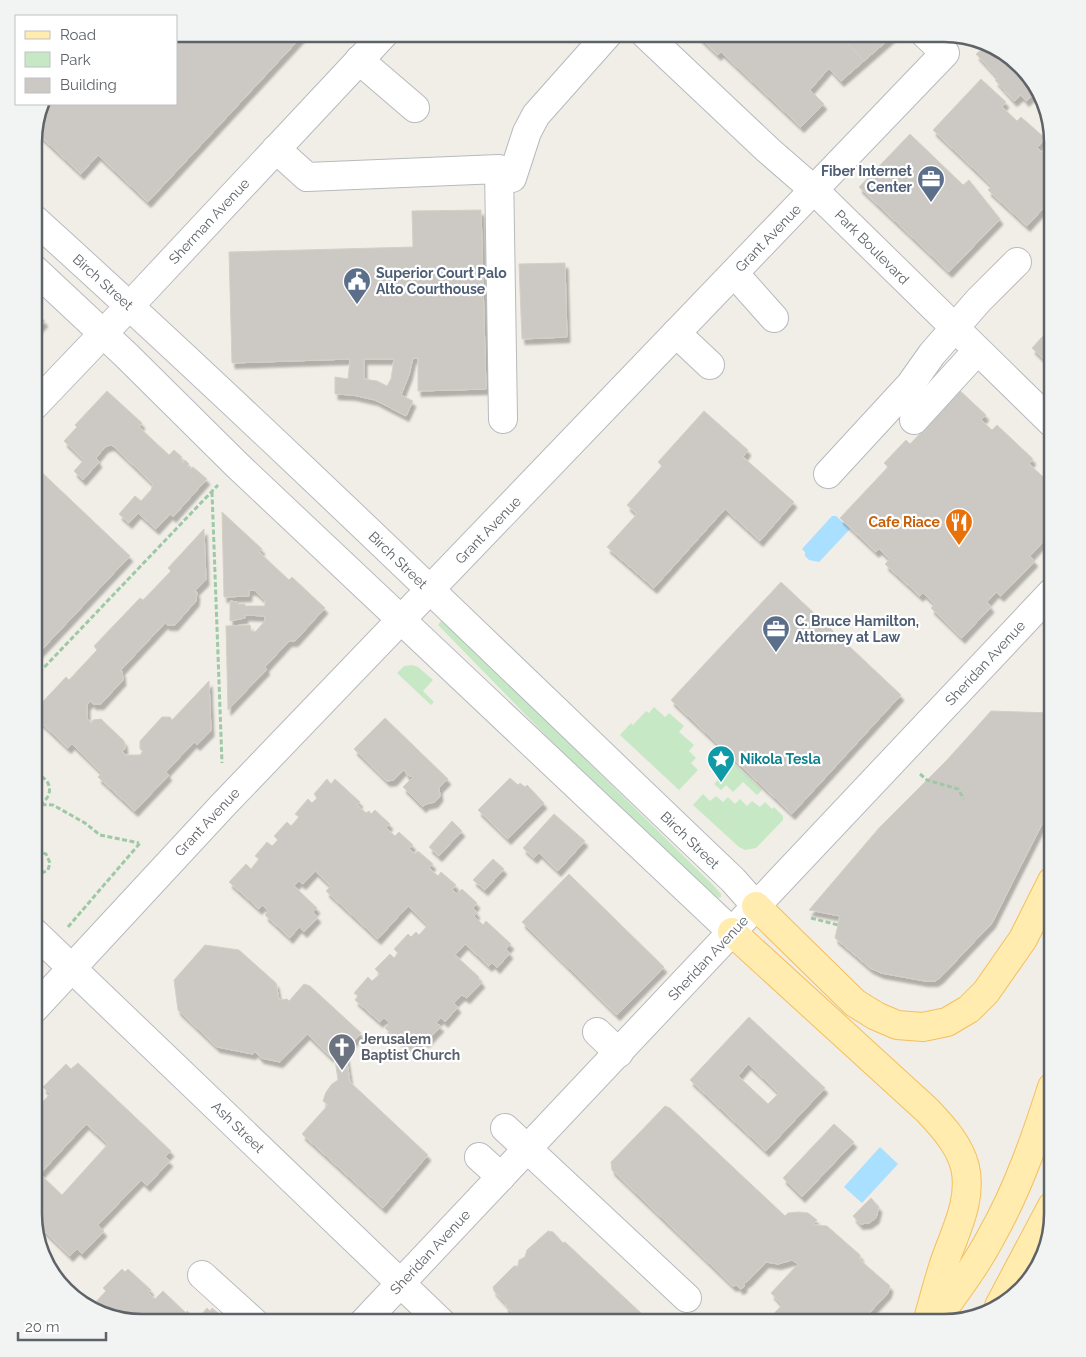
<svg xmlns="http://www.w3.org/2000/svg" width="1086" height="1357" viewBox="0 0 1086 1357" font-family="Raleway,sans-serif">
  <defs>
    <filter id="shadow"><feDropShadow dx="3" dy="5.5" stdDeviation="1" flood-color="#0004"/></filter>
  </defs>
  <rect width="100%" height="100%" fill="#f1eee7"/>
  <g fill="#c6e8c4">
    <path d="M441 621 500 672 589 763 712 884 721 894V897L718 898 597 788 438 625Z"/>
    <path d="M412 665 418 667 433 680 423 691 434 702 431 705 397 673 404 666Z"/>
    <path d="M654 707 665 717 669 713 684 726 679 732 694 745 689 751 696 758 691 763 698 770 679 790 620 735 631 723 633 725 646 711 649 713Z"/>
    <path d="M733 763 762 790 757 795 743 782 733 792 726 785 721 790 714 784Z"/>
    <path d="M703 794 710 801 716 796 723 802 728 797 735 804 740 799 747 806 752 801 760 807 765 802 772 809 774 807 783 816V820L756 848 745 850 739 847 693 805Z"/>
  </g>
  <g fill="#a9dfff">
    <path d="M832 516H836L850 529 819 562 809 560 805 556V552L802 549Z"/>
    <path d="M880 1147 898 1164 862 1203 844 1187Z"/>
  </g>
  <g fill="#ccc9c4" stroke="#d6cfc5" fill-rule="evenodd" filter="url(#shadow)">
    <path d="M176 34H304L148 202 98 155 81 174 35 131 36 126 49 112 44 107 47 104H176Z"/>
    <path d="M696 34H839L864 61 841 81 829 68 810 90 824 104 801 127 721 52 718 55Z"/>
    <path d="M839 34H895L864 61Z"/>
    <path d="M987 45 998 48 1034 82 1037 91 1026 101 1021 95 1014 101 995 80 998 78 976 54Z"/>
    <path d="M981 79 1006 102 1002 107 1017 121 1021 117 1045 138 1037 148 1044 154 1048 149 1052 153V195L1051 194 1046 199 1049 202 1027 226 988 190 992 186 933 130Z"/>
    <path d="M910 134 963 185 969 180 1000 219 949 272 859 187Z"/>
    <path d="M481 210 486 389 418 391V358H413L409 375 401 395 413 401 406 416 375 400 353 395 335 394V377L348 379 350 359 232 363 229 252 413 247 412 211ZM364 359H394L391 379 387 386 377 381 364 379Z"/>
    <path d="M565 263 567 337 522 339 519 264Z"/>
    <path d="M34 311 45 321 34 333Z"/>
    <path d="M1052 326V367L1032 348Z"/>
    <path d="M956 387 986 415 981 420 992 430 997 425 1033 459 1029 464 1052 485V532L1030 556 1035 561 1001 596 996 592 987 602 991 607 962 638 931 608 935 604 923 593 920 596 885 564 890 559 879 549 876 552 840 518 888 467 884 463 906 440 910 444 932 421Z"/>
    <path d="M107 391 142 423 139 427 169 455 174 450 182 457 180 459 183 463 185 460 189 464 187 466 190 469 193 467 207 479 173 517 170 514 156 529 138 513 129 523 119 514 135 496 141 501 151 490 153 484 113 446 110 445 105 447 96 458 99 462 83 480 74 471 84 460 64 441 77 427 75 425Z"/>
    <path d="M704 411 748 450 743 457 794 502 760 541 725 509 654 588 607 547 637 514 627 505 662 466 658 462Z"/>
    <path d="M35 466 130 556 34 658V468Z"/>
    <path d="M222 512 262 549 259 552 289 580 292 577 325 608 297 639 295 641H289L265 667 267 669 228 710 226 626 250 625 251 631 255 632 265 621V616L245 615V618L230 621V601L237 602 239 604H245V606H265V600L254 590H249V596L224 597Z"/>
    <path d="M204 529 206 580 194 592H197L196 601 175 625H167L165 623 120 671H122L123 680 101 704H93L91 701 87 705V718L91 723 93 720 101 719 124 741 125 749 122 751 125 755H140L143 751 140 749V741L162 717H170L172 720 209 681 211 731 197 745 194 742 166 772 169 775 135 811 98 777 102 773 72 744 68 748 34 716V711L66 677 69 680 97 650 94 646 140 598 143 600 171 571 168 568Z"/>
    <path d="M781 582 901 695 792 814 671 700Z"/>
    <path d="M991 711 1052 713V803L1050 808 992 923 940 978 935 981H925L881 973 870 968 835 938 840 916 809 910 879 828 947 760Z"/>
    <path d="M385 718 448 779 439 788 440 796 435 802 426 804 423 807 403 787 413 777 407 775 404 769 394 780 387 781 354 749Z"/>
    <path d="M510 778 518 785 520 783 525 787 527 785 544 803 508 839 478 810Z"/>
    <path d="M327 779 331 784 335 779 360 802 357 805 366 813 369 811 371 814 375 810 390 824 386 828 395 836 399 832 413 845 409 849 415 854 418 851 433 864 429 868 438 876 441 872 456 885 452 890 457 894 462 889 477 903 473 908 477 913 474 916 483 925 486 921 511 944 506 949 510 953 497 968 492 963 489 966 465 944 455 955 479 977 478 978 482 982 467 998 462 995 454 1003 458 1007 445 1022 441 1018 436 1023 441 1026 426 1042 422 1039 411 1051 385 1028 389 1023 384 1018 380 1022 355 1000 358 996 354 993 368 977 372 981 380 974 375 969 390 954 394 958 398 953 394 949 408 934 411 937 416 932 419 935 428 925 408 906 378 939 326 891 331 886 315 871 303 884 299 881 294 886 317 908 313 912 318 917 304 932 299 927 290 938 265 915 268 911 263 905 259 909 229 882 246 864 251 869 259 859 255 856 267 842 272 846 278 840 274 836 287 822 291 826 299 817 295 814 308 799 312 803 317 798 314 794Z"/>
    <path d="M554 814 585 841 558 871 539 853 534 858 523 848Z"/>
    <path d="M452 821 462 831 439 856 429 847Z"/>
    <path d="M493 859 504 869 485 890 473 880Z"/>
    <path d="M569 874 664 967 617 1015 522 922Z"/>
    <path d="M205 945 239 950 276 983 279 1000 287 999 289 1001 304 984 310 986 361 1033 345 1050 350 1082 428 1155 383 1208 302 1134 328 1105 323 1101 326 1092 332 1084 338 1080 334 1053 331 1057 307 1034 280 1062 261 1058 255 1051 253 1054 217 1047 178 1010 174 980Z"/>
    <path d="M749 1017 825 1088 766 1151 690 1080ZM748 1064 779 1093 768 1104 738 1076Z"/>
    <path d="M78 1063 171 1151 165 1157 170 1161 147 1186 141 1180 98 1225 104 1231 82 1254 77 1249 70 1256 37 1224 34 1214V1111L50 1094 43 1087 66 1064 71 1069ZM86 1124 108 1144 62 1195 40 1174Z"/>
    <path d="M665 1106 670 1108 785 1216 788 1213 798 1212 808 1213 817 1220 813 1225 827 1226 860 1255V1260L890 1286 888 1293 860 1323H765L782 1305 771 1293 798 1264 792 1260 778 1264 766 1262 748 1281 744 1283V1287L740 1289 737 1285 733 1286 612 1170 611 1162Z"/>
    <path d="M834 1124 854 1142 802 1197 783 1178Z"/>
    <path d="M871 1198 879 1207 876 1218 869 1223 860 1224 853 1216Z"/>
    <path d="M548 1231 553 1232 563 1243 565 1242 642 1314 641 1315 648 1323H524L506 1307V1304L494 1291 493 1287 514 1266H518L519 1260 525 1257 527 1250Z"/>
    <path d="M122 1269 125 1272 128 1269 151 1290 148 1293 155 1299 163 1291 186 1313 187 1311 197 1320 207 1308 210 1311 212 1308 223 1317 219 1321 222 1323H142L94 1312 90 1308 106 1291 103 1288Z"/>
  </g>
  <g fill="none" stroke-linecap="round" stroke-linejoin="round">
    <g stroke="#b7babe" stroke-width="30">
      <g id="minor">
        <path d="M645 34 768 150 814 190 1052 423"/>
        <path d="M359 60 415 108"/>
        <path d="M276 149 307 177 499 169 503 419"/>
        <path d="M512 178 527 132 536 115 608 34"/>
        <path d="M34 219C272 434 501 659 733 880L756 906"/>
        <path d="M34 269 126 355 237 465 732 932"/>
        <path d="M734 273 774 318"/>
        <path d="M676 333 710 365"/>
        <path d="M34 406 138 297 384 34"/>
        <path d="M914 420 977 351"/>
        <path d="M828 474 910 385 932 354 978 301 1017 262"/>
        <path d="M34 932 442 1323"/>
        <path d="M34 1009 224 804 945 53 925 34"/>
        <path d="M597 1032 619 1053"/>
        <path d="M505 1128 687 1298"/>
        <path d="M479 1157 501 1177"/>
        <path d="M202 1275 255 1323"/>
        <path d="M363 1323 1052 592"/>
      </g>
    </g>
    <g stroke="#f4bf5d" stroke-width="30">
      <g id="major">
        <path d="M756 906 855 1003 876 1016 897 1025 923 1027 947 1022 969 1009 986 992 1023 939 1052 881"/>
        <path d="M732 932 927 1110C943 1127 959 1144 965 1167 973 1202 953 1235 943 1267 937 1286 932 1305 927 1323"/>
        <path d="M999 1306 1052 1206"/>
        <path d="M935 1321C955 1293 976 1266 992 1235 1018 1189 1036 1137 1052 1087"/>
      </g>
    </g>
    <g stroke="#9dc9a6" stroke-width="3" stroke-dasharray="5 2.5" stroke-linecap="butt">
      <path d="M212 492 222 763"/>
      <path d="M34 678 218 485"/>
      <path d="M920 774 927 780 958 789 964 799"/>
      <path d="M34 775C51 775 56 797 39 804"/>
      <path d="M34 804 53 805 85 823 100 835 139 843"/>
      <path d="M34 871 42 873 48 870 50 863 46 854 40 852 34 854"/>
      <path d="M34 888 39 873"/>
      <path d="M811 918 838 925"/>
      <path d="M68 927 140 843"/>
    </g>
    <use href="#minor" stroke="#fff" stroke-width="28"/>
    <use href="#major" stroke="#ffecae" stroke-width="28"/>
  </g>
  <defs>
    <g id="office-pin" transform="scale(1.4375)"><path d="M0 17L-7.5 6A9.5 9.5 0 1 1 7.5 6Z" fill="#5c6f8a" stroke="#fff"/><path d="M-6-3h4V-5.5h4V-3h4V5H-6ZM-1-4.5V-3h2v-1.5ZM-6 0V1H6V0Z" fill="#fff"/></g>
    <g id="civic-pin" transform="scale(1.4375)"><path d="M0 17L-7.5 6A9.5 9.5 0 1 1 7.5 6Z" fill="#5c6f8a" stroke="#fff"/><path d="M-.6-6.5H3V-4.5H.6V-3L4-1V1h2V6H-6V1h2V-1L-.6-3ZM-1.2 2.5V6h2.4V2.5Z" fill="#fff"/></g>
    <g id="restaurant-pin" transform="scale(1.4375)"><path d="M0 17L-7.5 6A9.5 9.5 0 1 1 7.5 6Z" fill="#e8710a" stroke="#fff"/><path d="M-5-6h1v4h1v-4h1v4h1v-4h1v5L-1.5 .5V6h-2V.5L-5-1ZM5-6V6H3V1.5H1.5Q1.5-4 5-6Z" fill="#fff"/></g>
    <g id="sight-pin" transform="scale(1.4375)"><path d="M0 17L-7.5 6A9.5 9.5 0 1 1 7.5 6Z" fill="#0f9aa8" stroke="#fff"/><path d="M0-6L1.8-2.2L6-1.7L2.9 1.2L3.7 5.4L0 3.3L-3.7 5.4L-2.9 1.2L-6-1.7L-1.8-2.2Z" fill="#fff"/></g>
    <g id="church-pin" transform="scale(1.4375)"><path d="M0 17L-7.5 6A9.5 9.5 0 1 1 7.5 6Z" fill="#6b7280" stroke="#fff"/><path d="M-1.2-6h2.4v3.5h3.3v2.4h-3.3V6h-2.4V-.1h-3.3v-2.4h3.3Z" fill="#fff"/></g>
  </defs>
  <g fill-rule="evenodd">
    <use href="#office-pin" x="931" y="179"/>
    <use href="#civic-pin" x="357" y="281"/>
    <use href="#restaurant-pin" x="959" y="522"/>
    <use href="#office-pin" x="776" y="629"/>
    <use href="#sight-pin" x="721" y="759"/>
    <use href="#church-pin" x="342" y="1047"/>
  </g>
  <g text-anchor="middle" stroke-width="4.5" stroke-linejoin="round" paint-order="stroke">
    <g font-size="14" font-weight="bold" fill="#4e5e75" stroke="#fff" text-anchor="start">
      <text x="912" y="176" text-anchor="end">Fiber Internet<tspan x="912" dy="16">Center</tspan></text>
      <text x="376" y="278">Superior Court Palo<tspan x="376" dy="16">Alto Courthouse</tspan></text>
      <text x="795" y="626">C. Bruce Hamilton,<tspan x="795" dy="16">Attorney at Law</tspan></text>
    </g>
    <g font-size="14" fill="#5e6368" stroke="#fff">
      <text transform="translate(209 221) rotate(-47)" y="5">Sherman Avenue</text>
      <text transform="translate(768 238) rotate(-46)" y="5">Grant Avenue</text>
      <text transform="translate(872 247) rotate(45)" y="5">Park Boulevard</text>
      <text transform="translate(103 282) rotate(42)" y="5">Birch Street</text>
      <text transform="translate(488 530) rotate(-46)" y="5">Grant Avenue</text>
      <text transform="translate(398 560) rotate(44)" y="5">Birch Street</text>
      <text transform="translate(985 663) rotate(-47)" y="5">Sheridan Avenue</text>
      <text transform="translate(207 822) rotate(-47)" y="5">Grant Avenue</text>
      <text transform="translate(690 840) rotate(44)" y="5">Birch Street</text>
      <text transform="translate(708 958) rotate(-47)" y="5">Sheridan Avenue</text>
      <text transform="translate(238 1127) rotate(44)" y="5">Ash Street</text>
      <text transform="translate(430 1252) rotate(-47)" y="5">Sheridan Avenue</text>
    </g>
    <g font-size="14" font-weight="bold" fill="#c56008" stroke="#fff" text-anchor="end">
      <text x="940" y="527">Cafe Riace</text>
    </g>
    <g font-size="14" font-weight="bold" fill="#0d838f" stroke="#fff" text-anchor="start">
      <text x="740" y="764">Nikola Tesla</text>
    </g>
    <g font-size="14" font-weight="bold" fill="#5b616d" stroke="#fff" text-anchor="start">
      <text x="361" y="1044">Jerusalem<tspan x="361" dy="16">Baptist Church</tspan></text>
    </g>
  </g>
  <path d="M0 0H1086V1357H0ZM142 42H944A100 100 0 0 1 1044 142V1214A100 100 0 0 1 944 1314H142A100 100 0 0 1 42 1214V142A100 100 0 0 1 142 42Z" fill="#f2f3f3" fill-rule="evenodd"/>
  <path fill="none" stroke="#5e6368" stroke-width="2.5" d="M142 42H944A100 100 0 0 1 1044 142V1214A100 100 0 0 1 944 1314H142A100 100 0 0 1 42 1214V142A100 100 0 0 1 142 42Z"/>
  <rect x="15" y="15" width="162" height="90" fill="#ffffff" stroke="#bfc1c3"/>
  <rect x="25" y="31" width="25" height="8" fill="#ffecae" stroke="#bfc1c3"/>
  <text x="60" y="40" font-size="15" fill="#5e6368">Road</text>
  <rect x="25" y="52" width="25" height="15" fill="#c6e8c4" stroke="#bfc1c3"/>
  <text x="60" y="65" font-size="15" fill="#5e6368">Park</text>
  <rect x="25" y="78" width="25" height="15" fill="#ccc9c4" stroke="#bfc1c3"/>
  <text x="60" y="90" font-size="15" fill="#5e6368">Building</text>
  <path d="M18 1332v8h88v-8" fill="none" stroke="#5e6368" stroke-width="2.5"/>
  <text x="25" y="1332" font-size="15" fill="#5e6368" stroke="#ffffff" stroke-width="4" paint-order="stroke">20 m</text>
</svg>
